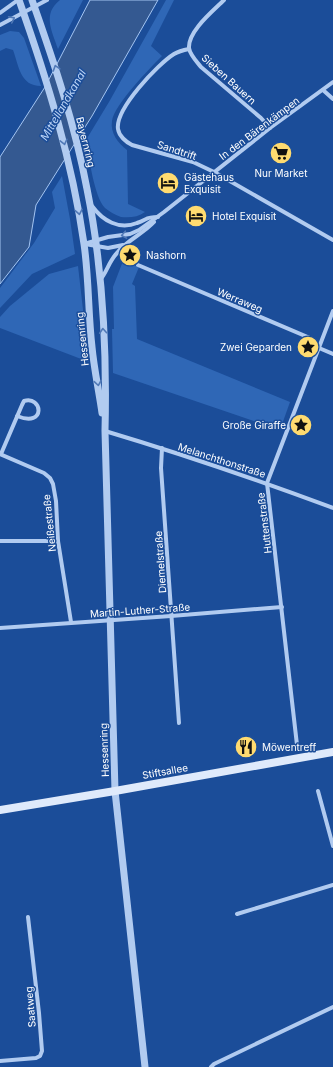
<svg xmlns="http://www.w3.org/2000/svg" width="333" height="1067" viewBox="0 0 333 1067" font-family="Inter,sans-serif">
  <rect width="100%" height="100%" fill="#1b4d99"/>
  <g fill="#2f67b6">
    <path d="M60 0H83L58 49C52 31 42 14 60 0Z"/>
    <path d="M166 0H174L151 46 162 56C150 68 114 105 112 121 110 133 118 143 127 150L128 204 145 212C138 217 130 218 121 217 115 215 110 212 105 208 94 197 89 156 86 140L109 102Z"/>
    <path d="M10 31 19 32 24 38 41 86C20 86 19 66 13 50L6 48 0 51V35Z"/>
    <path d="M62 176 70 219 75 254 32 274 0 308V288L34 243 55 208 52 192Z"/>
    <path d="M123 261 139 267 132 284 135 286 137 339 290 402 280 430 113 373 112 329H114L113 287Z"/>
    <path d="M78 266 89 362 0 328V317L10 306 49 274Z"/>
  </g>
  <path fill="#345991" stroke="#a4c5f2" d="M90 0H158L92 116 36 205 29 247 0 284V157L45 87Z"/>
  <g fill="none" stroke-linecap="round" stroke-linejoin="round">
    <g stroke="#b1cbf0" stroke-width="4">
      <path d="M224 0C213 11 188 31 189 48 190 55 197 62 201 67L261 118 270 128"/>
      <path d="M0 13 18 0"/>
      <path d="M0 25 47 0"/>
      <path d="M189 49C184 50 179 51 174 54 158 64 115 109 118 129 119 136 126 142 132 145L193 162 214 172 333 240"/>
      <path d="M323 90 333 99"/>
      <path d="M92 206C103 221 119 230 137 223 148 219 146 217 158 217"/>
      <path d="M84 244 108 237 130 234 139 230 164 212 270 128 333 82"/>
      <path d="M85 244 108 248 123 245"/>
      <path d="M138 265 310 338 319 348 333 354"/>
      <path d="M100 280C107 272 109 261 117 253 127 240 143 234 154 222"/>
      <path d="M105 431C182 454 258 480 333 508"/>
      <path d="M162 448 161 468 179 723"/>
      <path d="M0 454 44 473 50 478 53 484 56 501 58 541 71 622"/>
      <path d="M1 454 22 405 24 401C42 395 47 428 17 416"/>
      <path d="M0 541H58"/>
      <path d="M0 628 171 616 282 607"/>
      <path d="M297 745 267 483 333 311"/>
      <path d="M318 791 333 846"/>
      <path d="M237 914 333 885"/>
      <path d="M0 1061 36 1058 40 1056 42 1051 39 1013 28 917"/>
      <path d="M211 1067 214 1064 333 1007"/>
    </g>
    <g stroke="#b1cbf0" stroke-width="7">
      <path d="M19 0C47 79 72 160 84 244 89 278 88 312 92 347 94 369 99 391 102 413"/>
      <path d="M32 0C54 62 75 125 87 189 103 268 107 350 105 431L115 791 145 1067"/>
    </g>
    <path stroke="#dfeafb" stroke-width="8" d="M0 810 115 791 333 752"/>
  </g>
  <defs><path id="oneway-chevron" d="M-2-3.5L2.5 0L-2 3.5" fill="none" stroke-width="1.6" stroke-linecap="round" stroke-linejoin="round"/></defs>
  <g stroke="#5079b7">
    <use href="#oneway-chevron" transform="translate(12 19) rotate(-27)"/>
    <use href="#oneway-chevron" transform="translate(56 68) rotate(-107)"/>
    <use href="#oneway-chevron" transform="translate(64 142) rotate(76)"/>
    <use href="#oneway-chevron" transform="translate(79 212) rotate(80)"/>
    <use href="#oneway-chevron" transform="translate(124 235) rotate(170)"/>
    <use href="#oneway-chevron" transform="translate(103 331) rotate(-94)"/>
    <use href="#oneway-chevron" transform="translate(98 383) rotate(81)"/>
  </g>
  <defs>
    <g id="supermarket-disc" transform="scale(1.15)"><circle r="9.5" fill="#ffdb70" stroke="#1b4d99"/><path d="M-6-5.5h2.5l.6 2H6L4.5 2H-2.5L-4.4-4H-6ZM-1.5 3.2a1.3 1.3 0 1 0 .1 0ZM3 3.2a1.3 1.3 0 1 0 .1 0Z" fill="#111"/></g>
    <g id="hotel-disc" transform="scale(1.15)"><circle r="9.5" fill="#ffdb70" stroke="#1b4d99"/><path d="M-6-4.5h1.5V1H6V5H4.5V3h-9V5H-6ZM-4 0a1.8 1.8 0 1 1 3.6 0ZM.5 0V-2.5h3Q6-2.5 6 0Z" fill="#111"/></g>
    <g id="sight-disc" transform="scale(1.15)"><circle r="9.5" fill="#ffdb70" stroke="#1b4d99"/><path d="M0-6L1.8-2.2L6-1.7L2.9 1.2L3.7 5.4L0 3.3L-3.7 5.4L-2.9 1.2L-6-1.7L-1.8-2.2Z" fill="#111"/></g>
    <g id="restaurant-disc" transform="scale(1.15)"><circle r="9.5" fill="#ffdb70" stroke="#1b4d99"/><path d="M-5-6h1v4h1v-4h1v4h1v-4h1v5L-1.5 .5V6h-2V.5L-5-1ZM5-6V6H3V1.5H1.5Q1.5-4 5-6Z" fill="#111"/></g>
  </defs>
  <g fill-rule="evenodd">
    <use href="#supermarket-disc" x="281" y="153"/>
    <use href="#hotel-disc" x="168" y="183"/>
    <use href="#hotel-disc" x="196" y="216"/>
    <use href="#sight-disc" x="130" y="255"/>
    <use href="#sight-disc" x="308" y="347"/>
    <use href="#sight-disc" x="301" y="425"/>
    <use href="#restaurant-disc" x="246" y="747"/>
  </g>
  <g text-anchor="middle" stroke-width="3" stroke-linejoin="round" paint-order="stroke">
    <g font-size="10" fill="#fff" stroke="#1b4d99">
      <text transform="translate(229 79) rotate(42)" y="4">Sieben Bauern</text>
      <text transform="translate(259 128) rotate(-37)" y="4">In den Bärenkämpen</text>
      <text transform="translate(86 142) rotate(76)" y="4">Bayernring</text>
      <text transform="translate(177 150) rotate(18)" y="4">Sandtrift</text>
      <text transform="translate(240 300) rotate(23)" y="4">Werraweg</text>
      <text transform="translate(82 339) rotate(-96)" y="4">Hessenring</text>
      <text transform="translate(222 460) rotate(18)" y="4">Melanchthonstraße</text>
      <text transform="translate(49 523) rotate(-96)" y="4">Neißestraße</text>
      <text transform="translate(264 523) rotate(-97)" y="4">Huttenstraße</text>
      <text transform="translate(160 562) rotate(-94)" y="4">Diemelstraße</text>
      <text transform="translate(140 610) rotate(-4)" y="4">Martin-Luther-Straße</text>
      <text transform="translate(104 750) rotate(-92)" y="4">Hessenring</text>
      <text transform="translate(165 771) rotate(-10)" y="4">Stiftsallee</text>
      <text transform="translate(30 1007) rotate(-95)" y="4">Saatweg</text>
    </g>
    <g font-size="10" fill="#fff" stroke="#1b4d99" text-anchor="start">
      <text x="281" y="177" text-anchor="middle">Nur Market</text>
      <text x="184" y="181">Gästehaus<tspan x="184" dy="12">Exquisit</tspan></text>
      <text x="212" y="220">Hotel Exquisit</text>
      <text x="146" y="259">Nashorn</text>
      <text x="292" y="351" text-anchor="end">Zwei Geparden</text>
      <text x="286" y="429" text-anchor="end">Große Giraffe</text>
      <text x="262" y="751">Möwentreff</text>
    </g>
    <g font-size="11" font-style="italic" fill="#bdd5f7" stroke="#1b4d99">
      <text transform="translate(63 105) rotate(-60)" y="4">Mittellandkanal</text>
    </g>
  </g>
</svg>
